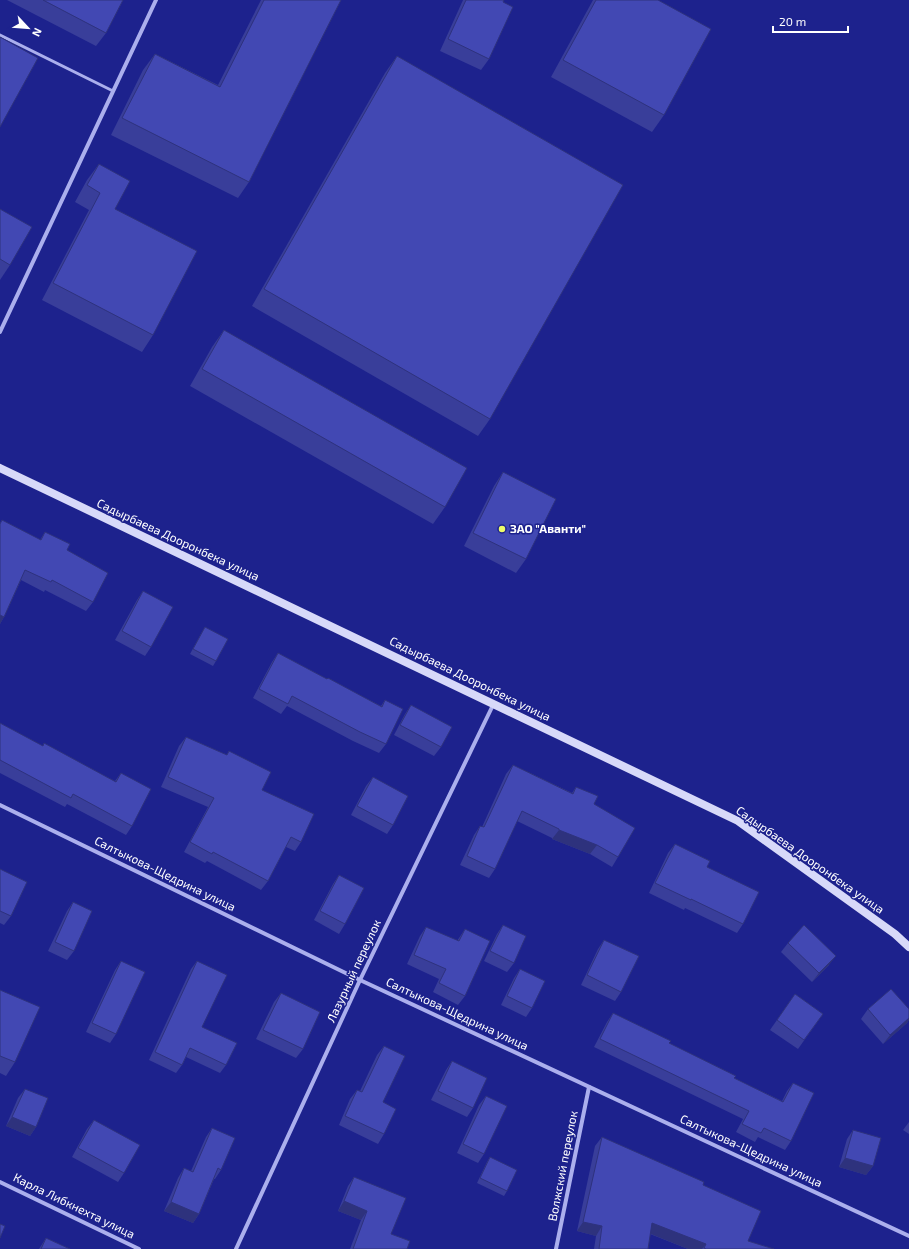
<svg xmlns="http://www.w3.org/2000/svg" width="909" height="1249" viewBox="0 0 909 1249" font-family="'Exo 2',sans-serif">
  <rect width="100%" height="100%" fill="#1d228d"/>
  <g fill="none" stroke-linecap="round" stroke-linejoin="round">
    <path stroke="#abafed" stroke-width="3" d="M0 35 113 91"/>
    <g stroke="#abafed" stroke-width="4">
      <path d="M0 332 156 0"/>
      <path d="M0 805 360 980 909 1236"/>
      <path d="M0 1182 139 1249"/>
      <path d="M236 1249 360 980 494 703"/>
      <path d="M556 1249 589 1087"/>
    </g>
    <path stroke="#d7d9f9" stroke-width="8" d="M0 468 738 821 895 934 909 947"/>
  </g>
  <g fill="#393e9a">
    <path d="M7 0H123L106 33 96 46Z"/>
    <path d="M261 0H341L249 182 238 198 111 135 143 70 155 54 218 85Z"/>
    <path d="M463 0H504L489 59 481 70 440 51Z"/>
    <path d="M593 0H658L664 115 652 132 551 77Z"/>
    <path d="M397 56 490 419 478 436 252 306 385 73Z"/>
    <path d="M99 164 115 209 153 335 142 352 42 300 89 210 75 202 87 180Z"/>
    <path d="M0 209 10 265 0 280Z"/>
    <path d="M224 330 445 507 433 524 190 386 212 347Z"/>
    <path d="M503 472 526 559 516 573 464 546 494 486Z"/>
    <path d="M2 520 40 540 45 532 67 550 93 602 86 611 45 590 44 592 21 580 4 617 0 624V523Z"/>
    <path d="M143 591 151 647 145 656 115 640 137 600Z"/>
    <path d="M205 627 216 661 213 666 190 654 202 632Z"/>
    <path d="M278 653 327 679 381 706 385 700 386 744 379 753 353 741 287 706 281 714 253 698 272 662Z"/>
    <path d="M411 705 441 747 434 756 394 735 405 714Z"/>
    <path d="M0 723 42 746 115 781 121 773 132 826 126 835 67 804 65 807 0 773Z"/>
    <path d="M186 737 227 755 229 751 262 790 301 842 295 851 286 847 268 881 261 890 207 861 205 863 184 852 208 807 161 787 179 746Z"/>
    <path d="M513 765 572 793 576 787 594 804 618 857 612 867 590 854 552 839V838L517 821 495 869 489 878 460 865 474 835 480 826 482 827 506 774Z"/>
    <path d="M373 777 393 825 387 834 351 815 366 786Z"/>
    <path d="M675 844 707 867 743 924 737 933 685 908 684 910 649 893 668 853Z"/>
    <path d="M0 869 11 916 4 925 0 923Z"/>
    <path d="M339 875 345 924 339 934 314 920 333 884Z"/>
    <path d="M73 902 74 951 67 960 48 951 67 911Z"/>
    <path d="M503 925 514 963 507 972 484 961 497 934Z"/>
    <path d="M426 927 457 941 465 929V996L458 1005 433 992 439 979 407 964 420 936Z"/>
    <path d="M604 940 621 992 615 1001 581 985 598 949Z"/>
    <path d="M788 943 829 965 812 982 781 952Z"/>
    <path d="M121 961 116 1034 110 1043 86 1032 115 970Z"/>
    <path d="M197 961 202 1027 226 1065 220 1073 186 1057 182 1065 176 1073 149 1060 191 969Z"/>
    <path d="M520 969 532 1008 526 1017 501 1005 514 978Z"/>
    <path d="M0 990 15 1062 6 1076 0 1073Z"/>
    <path d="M281 993 303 1049 296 1058 256 1039 274 1002Z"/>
    <path d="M795 994 823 1014 798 1049 770 1030Z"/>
    <path d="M868 1009H909V1020L907 1023 883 1044 861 1019Z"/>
    <path d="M613 1013 734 1078 782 1101 787 1091 793 1083 791 1141 785 1150 758 1137 755 1142 736 1132 743 1119 594 1047 607 1022Z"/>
    <path d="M384 1046 383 1102 384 1134 378 1144 339 1125 350 1099 357 1090 360 1091 377 1055Z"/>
    <path d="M452 1061 473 1108 467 1117 431 1100 446 1070Z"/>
    <path d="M25 1089 36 1127 30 1136 6 1126 18 1098Z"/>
    <path d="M486 1096 484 1154 478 1163 457 1153 479 1105Z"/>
    <path d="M94 1120 124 1173 118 1182 72 1157 87 1129Z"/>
    <path d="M909 1122V1134L903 1130Z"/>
    <path d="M212 1128 221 1170 215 1179H214L199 1214 193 1223 164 1211 178 1178 184 1168 191 1171 206 1137Z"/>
    <path d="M853 1130 873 1166 866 1175 839 1167 847 1139Z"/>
    <path d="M602 1137 703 1185 748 1241 774 1249H688L650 1234 648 1249H594L596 1236 577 1231 595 1146Z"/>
    <path d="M490 1157 507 1191 504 1196 477 1183 487 1162Z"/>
    <path d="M354 1177 391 1234 407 1249H350L361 1220 338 1211 348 1186Z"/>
    <path d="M46 1238 70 1249H39Z"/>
  </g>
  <g fill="#2e327d">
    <path d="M0 615 4 617 0 624Z"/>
    <path d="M559 830 597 845 590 854 552 839Z"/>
    <path d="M836 956 829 965 812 982 819 973Z"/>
    <path d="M909 1018V1020L907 1023 883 1044 890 1035Z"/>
    <path d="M12 1117 36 1127 30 1136 6 1126Z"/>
    <path d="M845 1158 873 1166 866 1175 839 1167Z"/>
    <path d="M344 1201 367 1211 361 1220 338 1211Z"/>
    <path d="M171 1202 199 1214 193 1223 164 1211Z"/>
    <path d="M583 1222 602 1226 596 1236 577 1231Z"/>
    <path d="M652 1223 706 1244 702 1249H688L646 1232Z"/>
  </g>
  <g fill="#4248b3" stroke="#2e327d">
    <path d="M43 0H123L106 33Z"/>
    <path d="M264 0H341L249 182 122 118 155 54 220 87Z"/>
    <path d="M466 0H504L503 2 513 7 489 59 448 39Z"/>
    <path d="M596 0H658L711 29 664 115 563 60Z"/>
    <path d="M0 37 38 58 0 127Z"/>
    <path d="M397 56 623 185 490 419 264 289Z"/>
    <path d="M99 164 130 181 115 209 197 251 153 335 53 283 100 193 87 185Z"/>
    <path d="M0 209 32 227 10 265 0 259Z"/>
    <path d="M224 330 467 468 445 507 202 369Z"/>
    <path d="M503 472 556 499 526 559 473 533Z"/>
    <path d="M2 520 41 540 45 532 70 544 67 550 108 573 93 602 52 580 51 582 25 570 4 617 0 615V524Z"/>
    <path d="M143 591 173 607 151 647 122 631Z"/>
    <path d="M205 627 228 639 216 661 193 649Z"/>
    <path d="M278 653 327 679 328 678 382 707 385 700 403 709 386 744 360 732 292 696 288 704 259 689Z"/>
    <path d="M411 705 452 727 441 747 400 725Z"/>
    <path d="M0 723 43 746 44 743 116 782 121 773 151 789 132 826 73 794 71 798 0 760Z"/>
    <path d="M186 737 227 755 229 751 271 772 262 790 314 814 301 842 291 837 268 881 213 852 212 854 190 842 214 798 168 777Z"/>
    <path d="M513 765 573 794 576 787 598 796 594 804 635 828 618 857 597 845 559 830V829L522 811 495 869 467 856 480 826 484 827Z"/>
    <path d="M373 777 408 796 393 825 357 806Z"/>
    <path d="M675 844 710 861 707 867 759 892 743 924 691 899V900L655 883Z"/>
    <path d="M0 869 27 882 11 916 0 911Z"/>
    <path d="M339 875 364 888 345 924 320 911Z"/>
    <path d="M73 902 92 911 74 951 55 942Z"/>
    <path d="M503 925 526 936 514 963 490 951Z"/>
    <path d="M804 925 836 956 819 973 788 943Z"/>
    <path d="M426 927 459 941 465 929 490 941 465 996 439 983 446 969 414 955Z"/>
    <path d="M604 940 639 956 621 992 587 975Z"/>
    <path d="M121 961 145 972 116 1034 92 1023Z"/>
    <path d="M197 961 227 975 202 1027 237 1043 226 1065 190 1048 182 1065 155 1052Z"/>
    <path d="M520 969 545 981 532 1008 507 996Z"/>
    <path d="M891 989 909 1009V1018L890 1035 868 1009Z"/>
    <path d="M0 990 40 1007 15 1062 0 1056Z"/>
    <path d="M281 993 320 1012 303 1049 263 1030Z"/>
    <path d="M795 994 823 1014 804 1040 777 1020Z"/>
    <path d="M613 1013 671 1041 669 1043 736 1076 734 1078 783 1102 793 1083 814 1093 791 1141 764 1128 761 1133 742 1124 749 1111 600 1039Z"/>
    <path d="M384 1046 405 1056 383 1102 396 1109 384 1134 345 1116 357 1090 362 1092Z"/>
    <path d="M452 1061 487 1078 473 1108 438 1091Z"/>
    <path d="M25 1089 48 1098 36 1127 12 1117Z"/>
    <path d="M486 1096 507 1106 484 1154 463 1144Z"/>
    <path d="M94 1120 140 1145 124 1173 78 1148Z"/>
    <path d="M212 1128 235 1138 221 1170 218 1168 199 1214 171 1202 184 1168 193 1172Z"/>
    <path d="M853 1130 881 1138 873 1166 845 1158Z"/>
    <path d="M602 1137 704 1182 703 1185 761 1211 748 1241 774 1249H706L704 1248 706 1244 652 1223 648 1249H599L602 1226 583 1222Z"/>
    <path d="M490 1157 517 1170 507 1191 480 1178Z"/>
    <path d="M354 1177 406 1198 391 1234 410 1241 407 1249H353L367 1211 344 1201Z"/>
    <path d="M0 1224 5 1226 0 1238Z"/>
    <path d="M46 1238 70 1249H41Z"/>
  </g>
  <circle fill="#edfc69" stroke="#1d228d" stroke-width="1.5" cx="502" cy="529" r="4"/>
  <g text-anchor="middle" stroke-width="3" stroke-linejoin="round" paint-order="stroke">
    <g font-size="12" font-weight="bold" fill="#fff" stroke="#1d228d" text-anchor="start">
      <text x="510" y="533">ЗАО "Аванти"</text>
    </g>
    <g font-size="12" fill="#fff" stroke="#1d228d">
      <text transform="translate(178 540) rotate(25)" y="4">Садырбаева Дооронбека улица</text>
      <text transform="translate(470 679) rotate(26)" y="4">Садырбаева Дооронбека улица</text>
      <text transform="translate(810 860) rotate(35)" y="4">Садырбаева Дооронбека улица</text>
      <text transform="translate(165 874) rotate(26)" y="4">Салтыкова-Щедрина улица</text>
      <text transform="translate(354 971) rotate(-65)" y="4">Лазурный переулок</text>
      <text transform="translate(457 1014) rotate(25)" y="4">Салтыкова-Щедрина улица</text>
      <text transform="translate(751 1151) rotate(25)" y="4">Салтыкова-Щедрина улица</text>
      <text transform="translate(563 1166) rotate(-79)" y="4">Волжский переулок</text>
      <text transform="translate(74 1206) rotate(26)" y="4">Карла Либкнехта улица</text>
    </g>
  </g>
  <g transform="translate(28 28) rotate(116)" stroke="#1d228d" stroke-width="3" paint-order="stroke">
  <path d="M0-3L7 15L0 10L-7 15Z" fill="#ffffff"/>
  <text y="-6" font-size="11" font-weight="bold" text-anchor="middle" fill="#ffffff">N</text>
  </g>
  <path d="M773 26v6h75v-6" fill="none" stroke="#ffffff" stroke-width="2"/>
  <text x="779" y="26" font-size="12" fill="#ffffff" stroke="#1d228d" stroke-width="3" paint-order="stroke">20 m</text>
</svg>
